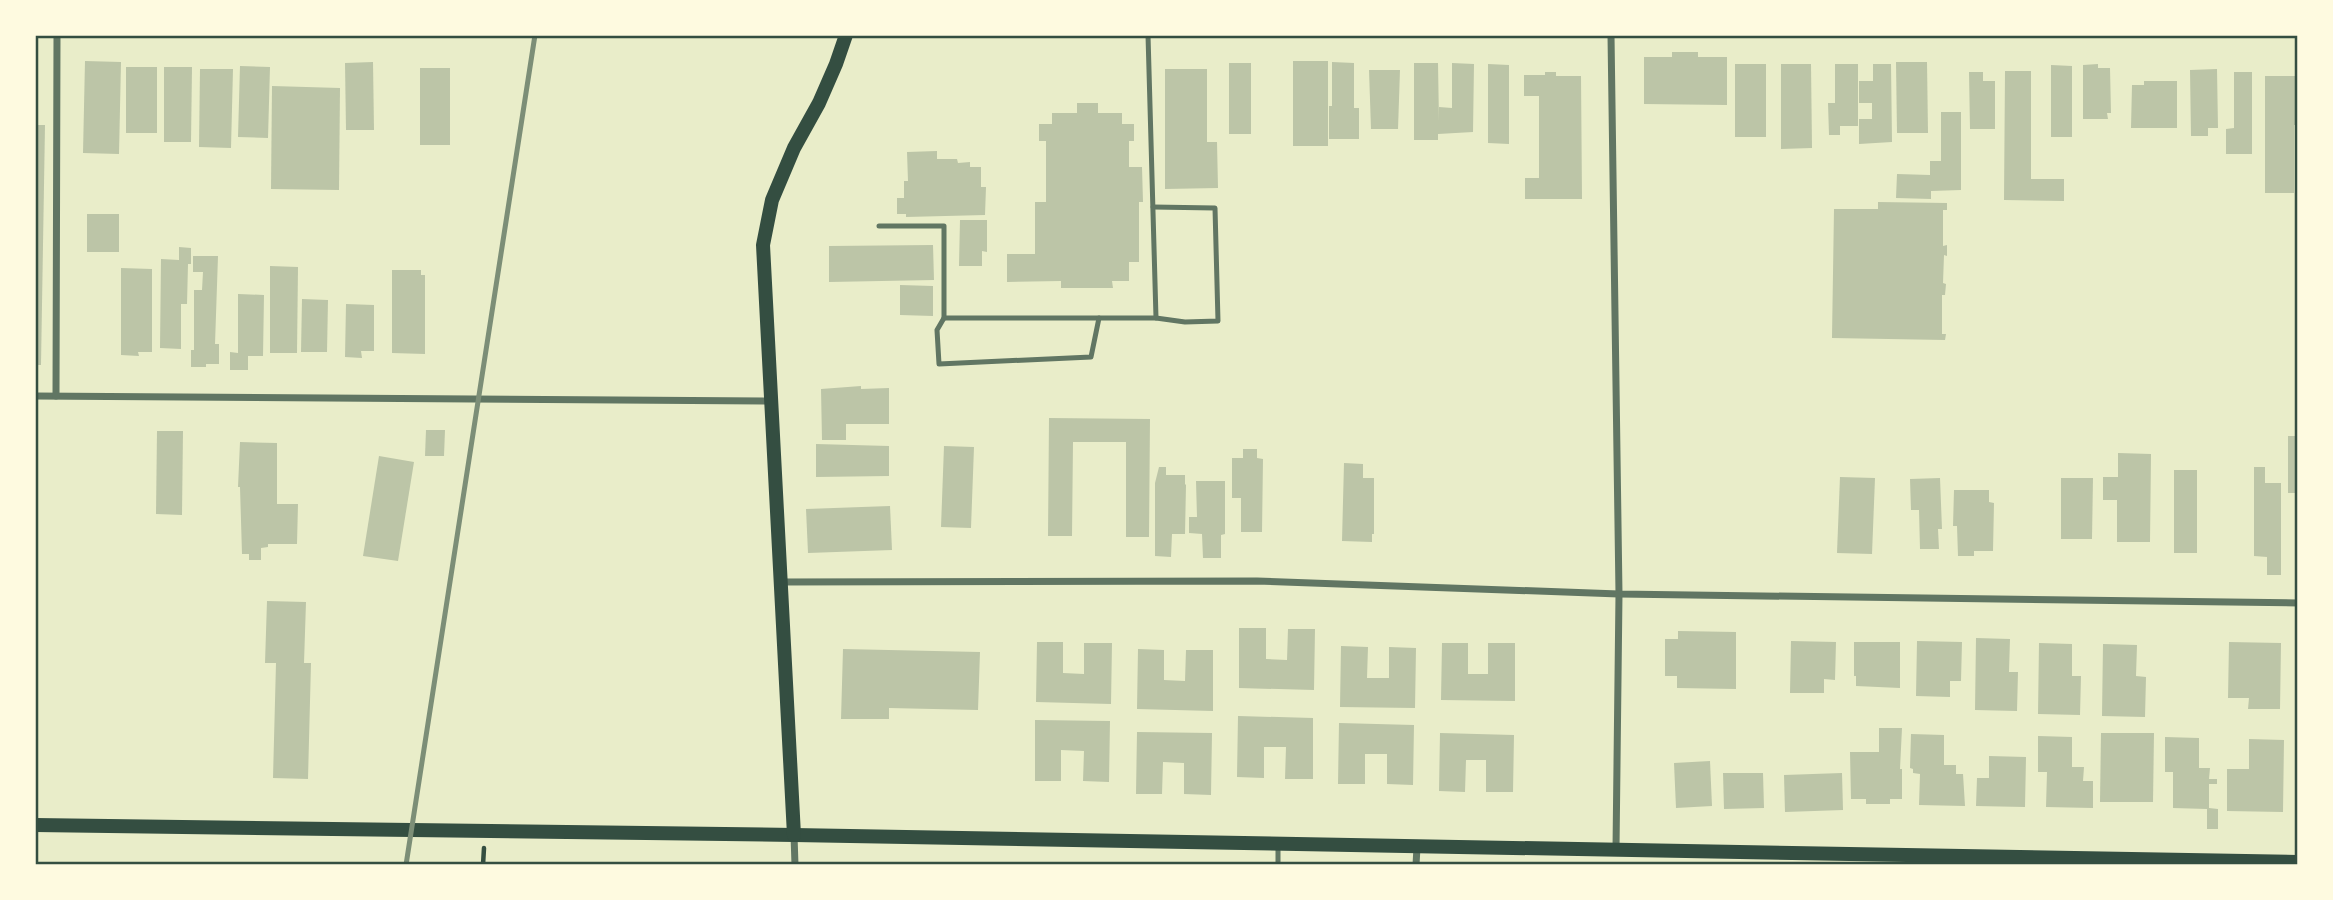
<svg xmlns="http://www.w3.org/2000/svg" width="2333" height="900" viewBox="0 0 2333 900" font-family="Quicksand,sans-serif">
  <rect width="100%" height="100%" fill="#e9edc9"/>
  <g fill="#bcc5a7">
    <path d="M1672 52H1698V57H1727V105L1644 104V57H1672Z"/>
    <path d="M85 61 121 62 119 154 83 153Z"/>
    <rect x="1293" y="61" width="35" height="85"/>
    <path d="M373 62 374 130H346L345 63Z"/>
    <path d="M1332 62 1354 63V108H1359V139H1329V106H1332Z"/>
    <path d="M1896 62H1927L1928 133H1897Z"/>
    <rect x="1229" y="63" width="22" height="71"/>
    <path d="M1414 63H1438L1439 122V107L1452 108V63L1474 64 1473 132 1438 134V140H1414Z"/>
    <path d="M1488 64 1509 65V144L1488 143Z"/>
    <rect x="1735" y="64" width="31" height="73"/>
    <path d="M1781 64H1811L1812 148 1781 149Z"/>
    <path d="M1835 64H1858V126H1840V135H1829L1828 103H1835Z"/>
    <path d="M1873 64H1891L1892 142 1859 144V119H1872V103H1859V81H1873Z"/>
    <path d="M2098 64V68H2110L2111 113H2107L2108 119H2083V65Z"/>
    <path d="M2051 65 2072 66V137H2051Z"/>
    <path d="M240 66 270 67 268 138 238 137Z"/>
    <rect x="126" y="67" width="31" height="66"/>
    <path d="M164 67H192L191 142H164Z"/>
    <rect x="420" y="68" width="30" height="77"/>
    <path d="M200 69H233L231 148 199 147Z"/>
    <path d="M1165 69H1207V142H1217L1218 188 1165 189Z"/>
    <path d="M2217 69 2218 128H2208V136H2191L2190 70Z"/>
    <path d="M1369 70H1400L1398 129H1371Z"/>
    <path d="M2005 71H2031V179H2064V201L2004 200Z"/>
    <path d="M1545 72H1556V76H1581L1582 199H1525V178H1539V96H1524V75H1545Z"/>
    <path d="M1969 72H1983V81H1995V129H1970Z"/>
    <path d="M2234 72H2252V154H2226V129L2234 128Z"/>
    <path d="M2265 76H2298V125H2294V193H2265Z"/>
    <path d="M2144 81H2177V128H2131L2132 85H2144Z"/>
    <path d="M272 86 340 88 339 190 271 189Z"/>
    <path d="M1077 103H1098V113H1122V124H1134V141H1129V167H1142L1143 202H1139V262H1129V281H1112L1113 288H1061V281L1007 282V254H1035V202H1046V141H1039V124H1052V113H1077Z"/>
    <path d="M1941 112H1961V190L1931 191V199L1896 198 1897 174 1930 175V161H1941Z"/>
    <path d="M35 125H45L41 365H35Z"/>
    <path d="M937 151V159H957L958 163 970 162V167H981V187H986L985 215 906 217V214H897V198H904V181H908L907 152Z"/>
    <path d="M1878 202 1947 203V210H1943V246L1947 245V256L1944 255 1943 283 1946 284 1945 295H1942V334H1946L1945 340 1832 338 1834 209H1878Z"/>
    <rect x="87" y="214" width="32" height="38"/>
    <path d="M960 220H987V252L982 251V266H959Z"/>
    <path d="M933 245 934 280 829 282V246Z"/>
    <path d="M179 247 191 248V264H188L187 304H181V349L160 348 161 259 179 260Z"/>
    <path d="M193 256H218L215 344H219V364H206V367H191V350H194V290H202L203 272H193Z"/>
    <path d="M270 266 298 267 297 353H270Z"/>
    <path d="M121 268 152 269V352H138L139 356 121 355Z"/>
    <path d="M392 270H421V275H425V354L392 353Z"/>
    <path d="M900 285 933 286V316L900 315Z"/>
    <path d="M238 294 264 295 263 356H248V370H230V352L238 353Z"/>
    <path d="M302 299 328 300 327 352H301Z"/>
    <path d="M346 304 374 305V351H361L362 358 345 357Z"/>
    <path d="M861 386V389L889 388V424H846V440H822L821 389Z"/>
    <path d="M1049 418 1150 419 1149 537H1126V442H1073L1072 536H1048Z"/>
    <path d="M426 430H445L444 456H425Z"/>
    <path d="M157 431H183L182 515 156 514Z"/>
    <rect x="2288" y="436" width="10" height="57"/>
    <path d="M240 442 277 443V504H298L297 544H268V547L261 548V560H249V554H242L240 487H238Z"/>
    <path d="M816 444 889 446V476L816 477Z"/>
    <path d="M944 446 974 447 971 528 941 527Z"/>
    <path d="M1243 449H1257V458L1263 459 1262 532H1241V498H1232V458H1243Z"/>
    <path d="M2118 453 2151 454 2150 542H2117V500H2103V477H2118Z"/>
    <path d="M379 456 414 462 398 561 363 556Z"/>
    <path d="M1344 463 1363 464V478H1374V534H1372V542L1342 541Z"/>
    <path d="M1159 467H1166V475H1185V484L1186 485 1185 534H1172L1171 557 1155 556V483Z"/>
    <path d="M2254 467H2265V483H2281V575H2267V557L2254 556Z"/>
    <rect x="2174" y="470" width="23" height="83"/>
    <path d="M1840 477 1875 478 1872 554 1837 553Z"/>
    <path d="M1940 478 1942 529H1938L1939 549H1920L1919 510H1911L1910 479Z"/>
    <path d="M2061 478H2093L2092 539H2061Z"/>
    <path d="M1196 481H1225V534L1221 535V558H1203L1202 534 1189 533V517H1197Z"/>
    <path d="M1954 490H1989V502L1994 503 1993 551H1974V556H1958L1957 526H1953Z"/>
    <path d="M890 506 892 550 808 553 806 509Z"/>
    <path d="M267 601 306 602 304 663H311L308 779 273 778 276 663H265Z"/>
    <path d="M1239 628H1266V659L1287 660 1288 629H1315L1314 690 1239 688Z"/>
    <path d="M1678 631 1736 632V689L1677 688V676H1665V639H1678Z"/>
    <path d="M1976 638 2010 639 2009 672H2018L2017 711 1975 710Z"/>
    <path d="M1791 641 1836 642 1835 680 1824 679V693H1790Z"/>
    <path d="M1917 641 1962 642 1961 681H1950V697L1916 696Z"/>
    <path d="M1037 642H1063V673L1084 674V643H1112L1111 704 1036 702Z"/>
    <path d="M1854 642H1900V688L1856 686V676H1854Z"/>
    <path d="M2229 642 2281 643 2280 709H2248L2249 698H2228Z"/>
    <path d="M1442 643H1468V674H1488V643H1515V701L1441 700Z"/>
    <path d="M2039 643 2072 644V676H2081L2080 715 2038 714Z"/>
    <path d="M2103 644 2137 645 2136 676 2146 677 2145 717 2102 716Z"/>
    <path d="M1341 646 1368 647 1367 678H1389V647L1416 648 1415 708 1340 707Z"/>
    <path d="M843 649 980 652 978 710 889 708V719H841Z"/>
    <path d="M1138 649 1164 650V680L1185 681 1186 650H1213V711L1137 709Z"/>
    <path d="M1238 716 1313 718V779H1285L1286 747H1264V778L1237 777Z"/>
    <path d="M1035 720 1110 721 1109 782 1083 781 1084 751 1061 750V781H1035Z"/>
    <path d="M1339 723 1414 725 1413 785 1387 784V754H1365V784H1338Z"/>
    <path d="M1879 728H1902L1900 769H1902V799H1890V804H1866V799H1851L1850 752H1879Z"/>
    <path d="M1137 732 1212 733 1211 795 1184 794V763L1163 762 1162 794H1136Z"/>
    <path d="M1440 733 1514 735 1513 792H1486V760H1466L1465 792 1439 791Z"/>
    <path d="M2101 733H2154L2153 802H2100Z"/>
    <path d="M1911 734 1944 735V765H1956V774H1963L1965 806 1919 805 1920 774 1913 773V769L1910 768Z"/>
    <path d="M2038 736 2072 737V767H2084L2083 781H2093V808L2046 807 2047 772H2038Z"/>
    <path d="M2165 737 2199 738V768H2210L2209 779H2217V784H2209V808L2218 809V829H2207V809L2173 808V772H2165Z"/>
    <path d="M2249 739 2284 740 2283 812 2227 811V769H2249Z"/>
    <path d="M1989 756 2026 757 2025 807 1976 806 1977 778H1989Z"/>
    <path d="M1710 761 1712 806 1676 808 1674 763Z"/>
    <path d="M1723 773H1763L1764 808 1724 809Z"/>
    <path d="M1842 773 1843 810 1785 812 1784 775Z"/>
  </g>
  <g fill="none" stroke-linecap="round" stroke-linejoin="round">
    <path stroke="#344e41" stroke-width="4.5" d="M483 865 484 848"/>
    <g stroke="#617663" stroke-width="5">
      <path d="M1153 207 1215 208 1218 321 1185 322 1156 318"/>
      <path d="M879 226H944V318H1156L1148 35"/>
      <path d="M944 318 937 330 939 364 1091 357 1099 318"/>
      <path d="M1278 844V865"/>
    </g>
    <g stroke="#617663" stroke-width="7">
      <path d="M1611 35 1619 594 1616 849"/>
      <path d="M35 396 771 401"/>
      <path d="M56 396 57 35"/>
      <path d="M781 582 1257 581 1619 594 2298 603"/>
      <path d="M794 835 795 865"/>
      <path d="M1416 865 1417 847"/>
    </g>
    <g stroke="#344e41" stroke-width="14">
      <path d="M35 825 794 835 2298 862"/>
      <path d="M794 835 763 245 772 200 794 148 819 103 836 64 846 35"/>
    </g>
    <path stroke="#7c8e77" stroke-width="5" d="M406 865 535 35"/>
  </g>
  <rect width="2333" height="900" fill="none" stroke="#fefae0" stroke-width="74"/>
  <rect x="37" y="37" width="2259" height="826" fill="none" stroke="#344e41" stroke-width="2.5"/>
</svg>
